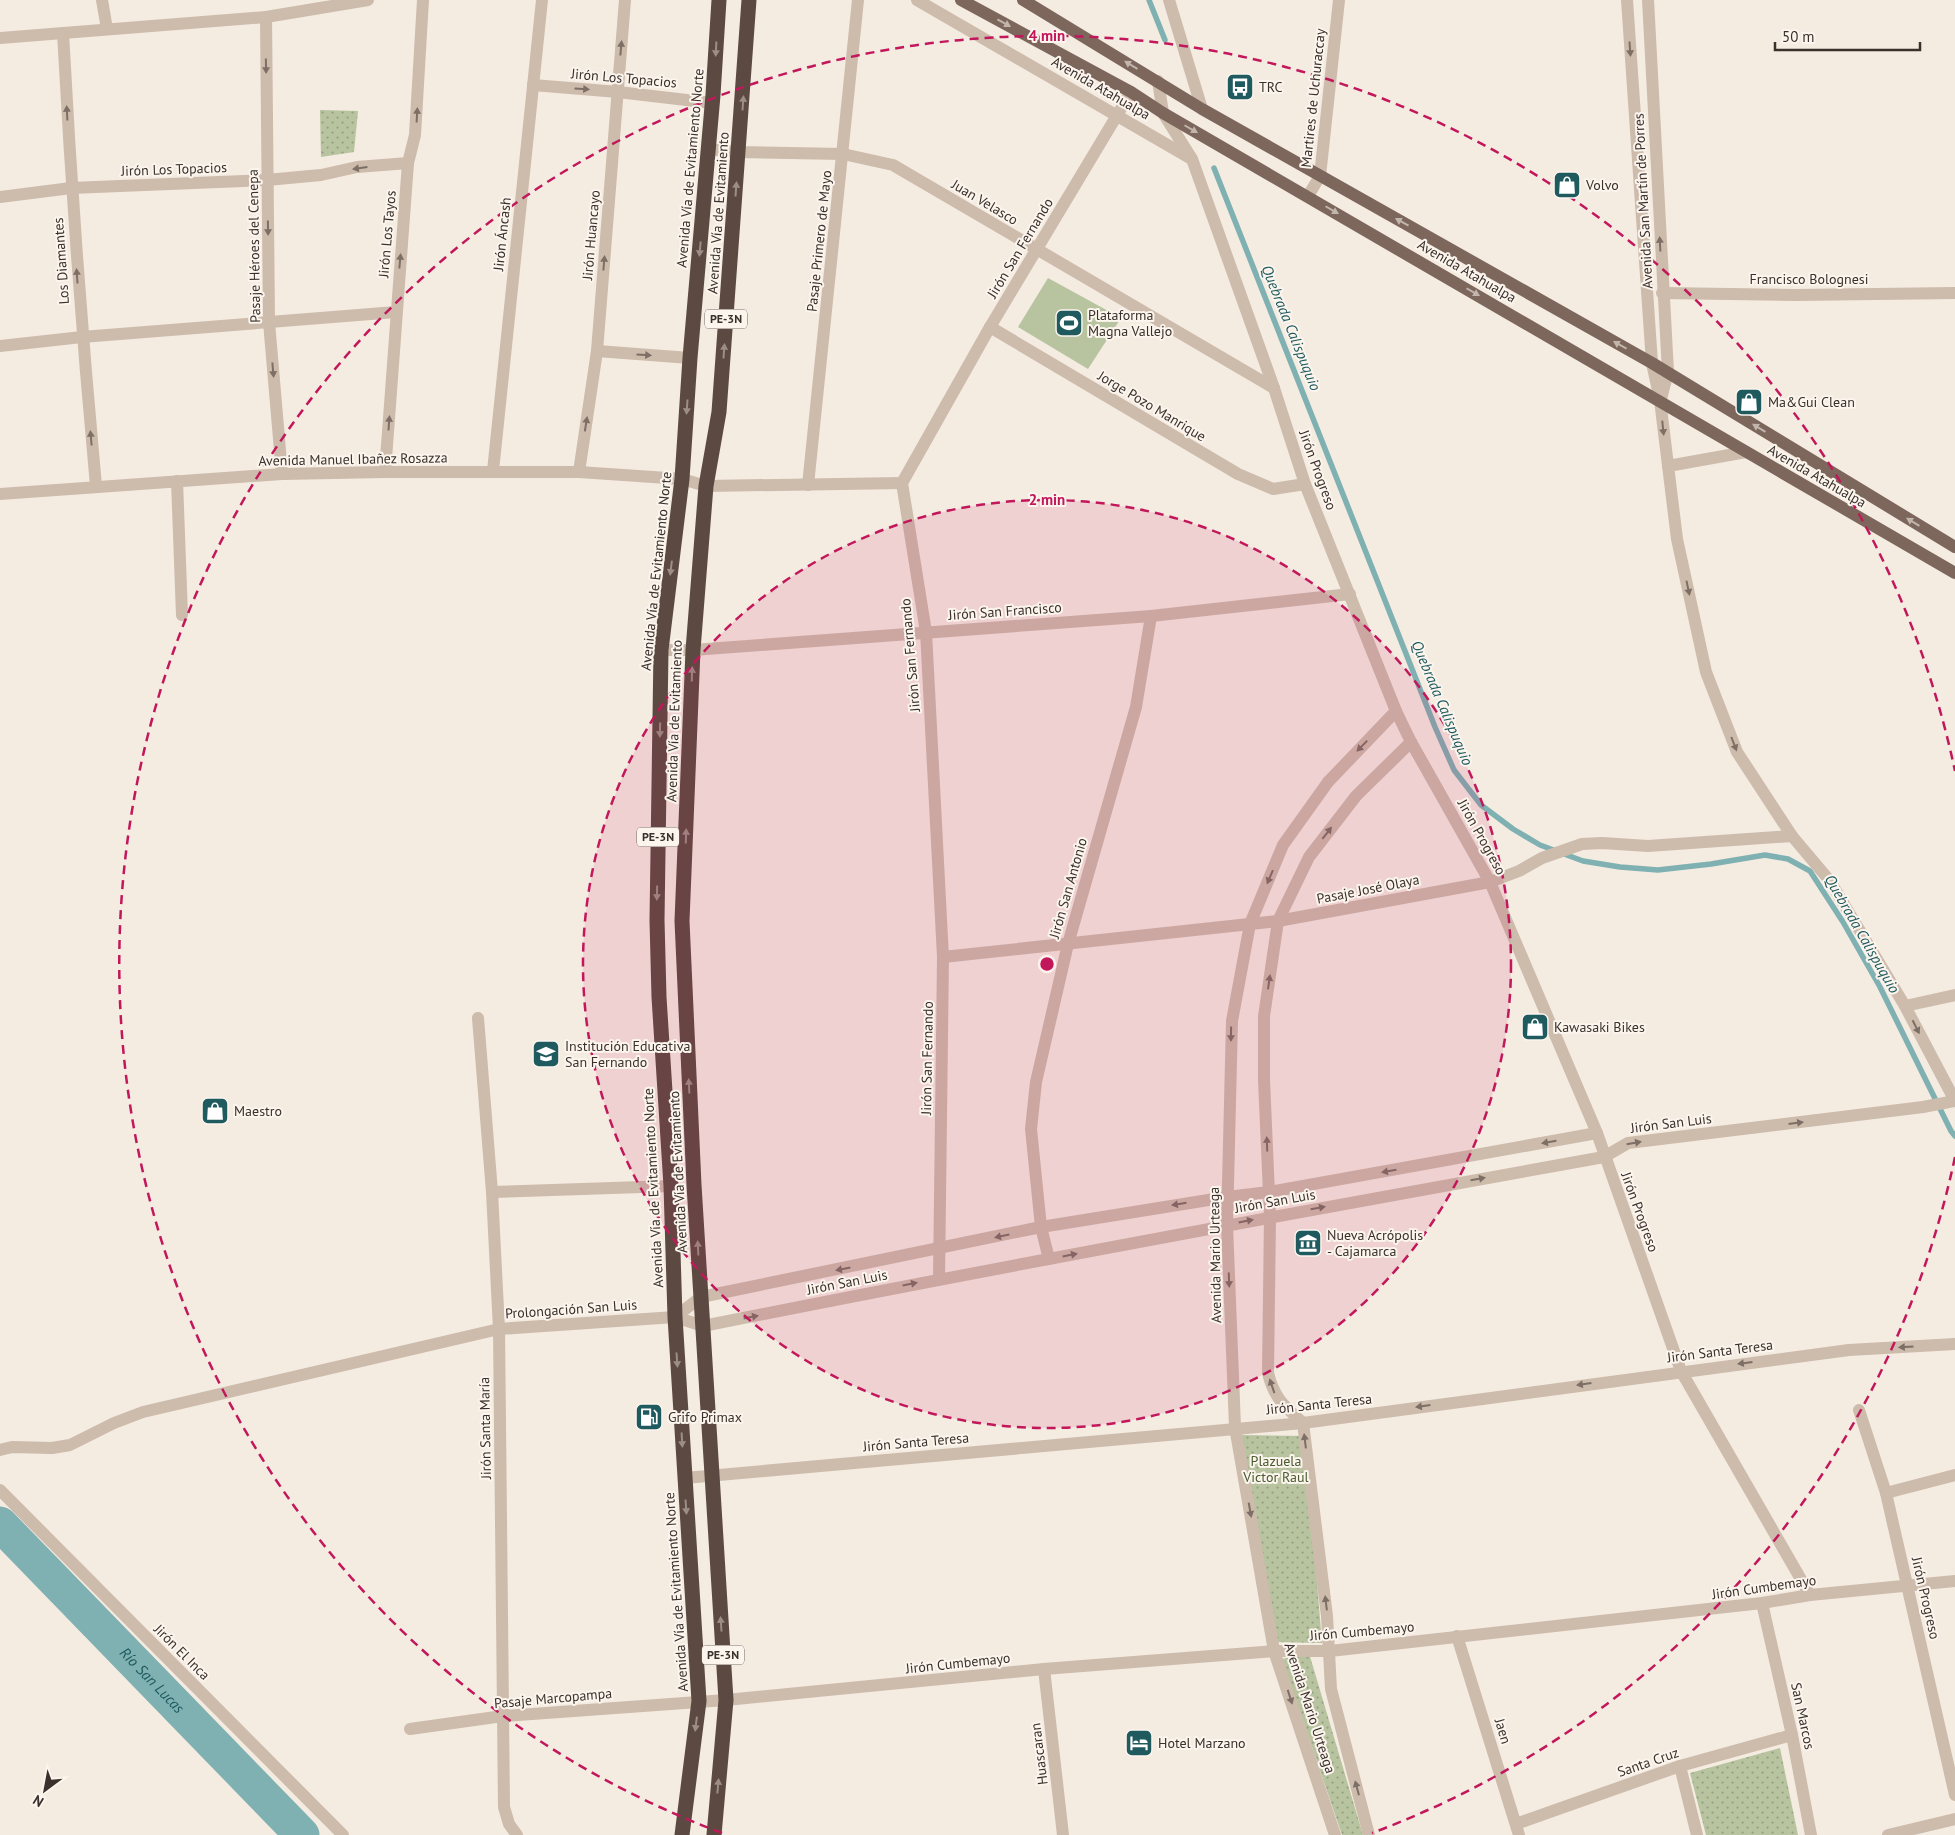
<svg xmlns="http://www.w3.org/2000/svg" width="1955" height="1835" viewBox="0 0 1955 1835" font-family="'PT Sans',sans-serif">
  <defs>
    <pattern id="park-dots" width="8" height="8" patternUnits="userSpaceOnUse" patternTransform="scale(1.25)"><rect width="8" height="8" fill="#b8c4a0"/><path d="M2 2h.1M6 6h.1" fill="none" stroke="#97a083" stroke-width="1.8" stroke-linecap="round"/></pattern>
  </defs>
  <rect width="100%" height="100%" fill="#f4ebe1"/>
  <path fill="#b8c4a0" d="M1048 278 1121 318 1088 369 1018 327Z"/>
  <g fill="url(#park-dots)">
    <path d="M320 110 358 111 354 152 321 157Z"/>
    <path d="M1240 1435 1305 1436 1322 1643 1267 1642Z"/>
    <path d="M1309 1653 1363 1835H1342L1282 1659Z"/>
    <path d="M1780 1748 1798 1835H1706L1690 1773Z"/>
  </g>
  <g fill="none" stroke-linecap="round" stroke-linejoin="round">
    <g stroke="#7fb0b2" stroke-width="5.5">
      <path d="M1149 0 1165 40"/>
      <path d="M1214 168 1435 727 1454 770 1481 805 1513 829 1540 845 1583 861 1620 867 1658 870 1711 864 1765 855 1788 859 1810 871 1843 922 1880 987 1951 1131 1955 1136"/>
    </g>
    <path stroke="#7fb0b2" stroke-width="35" id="s1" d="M0 1524 302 1835"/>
    <g stroke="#cdbbac" stroke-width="12">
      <path d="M102 0 107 29"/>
      <path d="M917 0 1190 158"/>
      <path d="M1169 0 1202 109"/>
      <path d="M1627 0 1652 363 1660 400 1677 539 1706 672 1737 752 1792 836 1830 881 1905 1006 1955 1101"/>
      <path d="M1648 0 1668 372 1661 399"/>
      <path d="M266 17 269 322 282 474"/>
      <path d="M63 33C71 184 82 335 96 486"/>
      <path d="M0 38 266 17 368 0"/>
      <path d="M1158 81 1163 113 1192 159 1274 388 1305 484 1396 711 1411 742 1490 882 1597 1133 1681 1371 1810 1595"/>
      <path d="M533 85 618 92 712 103"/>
      <path d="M708 149 739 152 843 154 893 165 1274 388"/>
      <path d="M1308 196 1320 176 1339 0"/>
      <path d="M0 197 71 188 267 180 321 175 357 167 408 163"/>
      <path d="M1662 293 1796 295 1955 293"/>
      <path d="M990 327 1238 474 1273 489 1305 484"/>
      <path d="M0 346 82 337 396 312"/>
      <path d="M597 351 690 358"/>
      <path d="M1668 466 1746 452"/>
      <path d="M493 471 542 0"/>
      <path d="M385 472 408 163 415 135 423 0"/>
      <path d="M579 472 597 351 625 0"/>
      <path d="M177 481 182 615"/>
      <path d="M808 485 858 0"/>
      <path d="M0 494 282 474 385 472H579L682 479 706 486 902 483"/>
      <path d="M661 650H693L1151 616 1350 594"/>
      <path d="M943 957 1278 921 1490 882 1519 871 1542 858 1582 844 1602 843 1648 846 1792 836"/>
      <path d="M1905 1006 1955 995"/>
      <path d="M478 1018 492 1192 499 1329 504 1807 509 1824 517 1835"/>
      <path d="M492 1192 671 1186"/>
      <path d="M1049 1259 1041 1227 1031 1129 1036 1082 1068 944 1136 707 1151 616"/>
      <path d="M939 1279 943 957 926 632 902 483 990 327 1131 92"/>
      <path d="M675 1317 701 1297 1041 1227 1227 1197 1269 1192 1597 1133"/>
      <path d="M1859 1410 1886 1493 1955 1795"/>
      <path d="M0 1450 12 1447 52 1448 70 1445 114 1423 143 1412 499 1329 675 1317 703 1326C1003 1266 1303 1211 1604 1157L1628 1143 1923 1107 1955 1101"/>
      <path d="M685 1478 1303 1423 1849 1350 1955 1344"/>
      <path d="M0 1490 343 1835"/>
      <path d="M1886 1493 1955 1475"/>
      <path d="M1762 1603 1792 1735 1811 1835"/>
      <path d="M1457 1636 1519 1835"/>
      <path d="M1044 1669 1063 1835"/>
      <path d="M410 1729 503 1716 726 1700 1044 1669 1274 1651H1330L1762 1603 1810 1595 1955 1581"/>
      <path d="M1680 1766 1697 1835"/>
      <path d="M1516 1824 1680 1766 1792 1735"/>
      <path d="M1335 1835 1274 1651 1235 1427 1227 1225 1232 1021 1250 924 1283 845 1328 782 1396 711"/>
      <path d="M1369 1835 1331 1689 1327 1616 1303 1423C1284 1406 1274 1398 1268 1373L1270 1217 1264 1080V1016L1278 921 1309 857 1356 796 1411 742"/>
      <path d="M1888 1835 1955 1819"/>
    </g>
    <g stroke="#7d675c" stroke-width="12">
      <path d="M961 0 1131 92 1163 113C1428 265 1691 420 1955 573"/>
      <path d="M1023 0 1202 109 1652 363 1955 547"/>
    </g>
    <g stroke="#5c4a42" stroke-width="15">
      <path d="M682 1835 699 1701 675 1317 671 1186 659 997 657 920 661 650 682 479 690 358 713 95 719 0"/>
      <path d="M714 1835 726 1700 694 1185 682 921 693 650 706 486 719 412 749 0"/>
    </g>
  </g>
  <defs><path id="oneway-solid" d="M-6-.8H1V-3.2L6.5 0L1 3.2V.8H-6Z" transform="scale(1.25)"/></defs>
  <g fill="#c2b5ac">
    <use href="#oneway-solid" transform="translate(1004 23) rotate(29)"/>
    <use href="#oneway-solid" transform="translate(1131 65) rotate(-149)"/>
    <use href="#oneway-solid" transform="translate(1191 129) rotate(30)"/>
    <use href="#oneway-solid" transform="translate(1332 210) rotate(30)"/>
    <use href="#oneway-solid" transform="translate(1402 222) rotate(-151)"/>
    <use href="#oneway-solid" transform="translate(1473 292) rotate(30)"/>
    <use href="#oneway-solid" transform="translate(1620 345) rotate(-151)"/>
    <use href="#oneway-solid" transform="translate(1759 428) rotate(-149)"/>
    <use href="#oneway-solid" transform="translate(1913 522) rotate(-149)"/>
  </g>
  <g fill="#7d6f65">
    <use href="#oneway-solid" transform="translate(621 48) rotate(-85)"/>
    <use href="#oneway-solid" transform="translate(1630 49) rotate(86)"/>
    <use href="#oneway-solid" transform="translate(266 66) rotate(89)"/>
    <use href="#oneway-solid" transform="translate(582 89) rotate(4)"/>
    <use href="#oneway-solid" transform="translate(67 113) rotate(-93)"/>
    <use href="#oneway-solid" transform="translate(417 115) rotate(-87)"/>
    <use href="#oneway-solid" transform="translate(360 168) rotate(172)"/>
    <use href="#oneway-solid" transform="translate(268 228) rotate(89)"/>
    <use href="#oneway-solid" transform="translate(1660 244) rotate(-93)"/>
    <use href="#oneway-solid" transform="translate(400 261) rotate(-85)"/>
    <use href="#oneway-solid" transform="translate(604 263) rotate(-85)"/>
    <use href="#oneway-solid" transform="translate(77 276) rotate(-94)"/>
    <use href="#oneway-solid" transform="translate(644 355) rotate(4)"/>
    <use href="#oneway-solid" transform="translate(273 370) rotate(85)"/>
    <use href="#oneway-solid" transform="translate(389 423) rotate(-86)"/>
    <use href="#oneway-solid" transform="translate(586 424) rotate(-81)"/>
    <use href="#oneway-solid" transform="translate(1663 428) rotate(84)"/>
    <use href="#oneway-solid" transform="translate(91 438) rotate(-95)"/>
    <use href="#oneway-solid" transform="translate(1688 588) rotate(78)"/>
    <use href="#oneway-solid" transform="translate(1734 744) rotate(69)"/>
    <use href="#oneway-solid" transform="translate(1362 746) rotate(134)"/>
    <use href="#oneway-solid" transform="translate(1327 833) rotate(-52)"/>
    <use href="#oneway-solid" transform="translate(1270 877) rotate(113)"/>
    <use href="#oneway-solid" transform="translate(1269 982) rotate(-82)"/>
    <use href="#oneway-solid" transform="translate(1916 1027) rotate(63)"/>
    <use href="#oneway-solid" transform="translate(1231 1034) rotate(91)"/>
    <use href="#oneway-solid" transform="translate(1796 1123) rotate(-7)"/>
    <use href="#oneway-solid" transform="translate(1549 1142) rotate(170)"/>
    <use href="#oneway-solid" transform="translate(1634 1143) rotate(-10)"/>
    <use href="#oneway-solid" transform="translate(1267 1144) rotate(-92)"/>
    <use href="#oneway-solid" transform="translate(1389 1171) rotate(170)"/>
    <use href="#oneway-solid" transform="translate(1478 1179) rotate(-10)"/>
    <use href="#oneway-solid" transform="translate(1179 1204) rotate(171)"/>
    <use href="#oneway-solid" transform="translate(1318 1208) rotate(-10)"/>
    <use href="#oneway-solid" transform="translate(1246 1221) rotate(-11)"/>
    <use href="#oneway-solid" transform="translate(1002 1236) rotate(168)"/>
    <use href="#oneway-solid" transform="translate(1070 1255) rotate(-11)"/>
    <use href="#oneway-solid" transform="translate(843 1269) rotate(169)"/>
    <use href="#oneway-solid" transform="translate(1229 1280) rotate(88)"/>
    <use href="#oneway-solid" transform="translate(910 1284) rotate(-11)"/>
    <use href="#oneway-solid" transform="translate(751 1317) rotate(-11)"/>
    <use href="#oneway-solid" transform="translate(1906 1347) rotate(177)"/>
    <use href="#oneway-solid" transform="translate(1745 1363) rotate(173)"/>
    <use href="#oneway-solid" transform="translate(1584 1384) rotate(172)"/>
    <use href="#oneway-solid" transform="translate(1272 1386) rotate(-109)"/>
    <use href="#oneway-solid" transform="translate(1423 1406) rotate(172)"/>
    <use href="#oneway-solid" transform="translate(1305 1441) rotate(-97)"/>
    <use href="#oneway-solid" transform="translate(1250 1510) rotate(80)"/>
    <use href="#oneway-solid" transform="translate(1326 1603) rotate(-97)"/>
    <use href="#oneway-solid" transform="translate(1290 1697) rotate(72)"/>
    <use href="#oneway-solid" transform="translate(1357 1788) rotate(-105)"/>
  </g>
  <g fill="#9c8e87">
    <use href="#oneway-solid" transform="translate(716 49) rotate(93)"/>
    <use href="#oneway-solid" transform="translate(743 103) rotate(-86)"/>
    <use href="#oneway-solid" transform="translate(736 189) rotate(-86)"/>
    <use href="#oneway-solid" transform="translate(700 249) rotate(95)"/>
    <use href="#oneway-solid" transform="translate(724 351) rotate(-86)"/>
    <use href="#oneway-solid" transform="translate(687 407) rotate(94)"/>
    <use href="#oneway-solid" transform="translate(671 568) rotate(97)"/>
    <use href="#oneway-solid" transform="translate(692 674) rotate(-88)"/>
    <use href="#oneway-solid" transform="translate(660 730) rotate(91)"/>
    <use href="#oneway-solid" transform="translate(686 836) rotate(-88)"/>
    <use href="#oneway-solid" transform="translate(657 893) rotate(91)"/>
    <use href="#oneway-solid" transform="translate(689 1086) rotate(-93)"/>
    <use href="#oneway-solid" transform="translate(698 1248) rotate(-93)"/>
    <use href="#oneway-solid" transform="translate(677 1360) rotate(86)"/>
    <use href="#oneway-solid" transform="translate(682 1440) rotate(87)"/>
    <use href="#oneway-solid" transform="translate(686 1507) rotate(86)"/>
    <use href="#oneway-solid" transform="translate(721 1624) rotate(-94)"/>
    <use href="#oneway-solid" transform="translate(696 1724) rotate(97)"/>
    <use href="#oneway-solid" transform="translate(718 1786) rotate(-85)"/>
  </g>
  <circle cx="1047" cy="964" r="464" fill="#c2185b" fill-opacity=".12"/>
  <g fill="none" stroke="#c2185b" stroke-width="2.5" stroke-dasharray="9 6">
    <circle cx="1047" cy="964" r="464"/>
    <path d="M1955 1157A928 928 0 0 1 1372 1833M722 1833A928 928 0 1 1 1955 771"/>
  </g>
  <defs>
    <g id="bus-square" transform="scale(1.4375)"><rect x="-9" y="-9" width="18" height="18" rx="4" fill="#1f5a5e" stroke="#fbf5ee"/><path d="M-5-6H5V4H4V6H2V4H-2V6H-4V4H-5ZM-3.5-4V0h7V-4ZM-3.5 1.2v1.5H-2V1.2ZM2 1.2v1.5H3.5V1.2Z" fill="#fff"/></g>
    <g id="shop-square" transform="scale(1.4375)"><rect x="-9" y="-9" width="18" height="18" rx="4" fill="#1f5a5e" stroke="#fbf5ee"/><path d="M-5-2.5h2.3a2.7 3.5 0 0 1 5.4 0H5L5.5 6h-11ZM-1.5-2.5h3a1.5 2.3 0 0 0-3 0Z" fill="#fff"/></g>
    <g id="stadium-square" transform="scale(1.4375)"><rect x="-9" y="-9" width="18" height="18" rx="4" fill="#1f5a5e" stroke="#fbf5ee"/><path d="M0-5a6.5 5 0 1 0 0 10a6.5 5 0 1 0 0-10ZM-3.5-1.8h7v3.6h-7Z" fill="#fff"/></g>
    <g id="school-square" transform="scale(1.4375)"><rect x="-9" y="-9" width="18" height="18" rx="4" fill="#1f5a5e" stroke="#fbf5ee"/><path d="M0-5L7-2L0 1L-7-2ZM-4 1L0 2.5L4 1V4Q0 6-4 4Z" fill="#fff"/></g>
    <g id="museum-square" transform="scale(1.4375)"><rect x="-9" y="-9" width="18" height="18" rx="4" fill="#1f5a5e" stroke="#fbf5ee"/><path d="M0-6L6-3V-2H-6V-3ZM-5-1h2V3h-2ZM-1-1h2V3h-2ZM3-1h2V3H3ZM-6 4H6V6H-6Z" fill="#fff"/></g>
    <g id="fuel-square" transform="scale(1.4375)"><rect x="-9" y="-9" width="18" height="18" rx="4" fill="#1f5a5e" stroke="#fbf5ee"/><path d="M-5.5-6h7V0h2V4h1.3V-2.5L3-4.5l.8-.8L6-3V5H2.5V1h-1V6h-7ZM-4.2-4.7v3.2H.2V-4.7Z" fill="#fff"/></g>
    <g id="hotel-square" transform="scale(1.4375)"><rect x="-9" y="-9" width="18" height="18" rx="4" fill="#1f5a5e" stroke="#fbf5ee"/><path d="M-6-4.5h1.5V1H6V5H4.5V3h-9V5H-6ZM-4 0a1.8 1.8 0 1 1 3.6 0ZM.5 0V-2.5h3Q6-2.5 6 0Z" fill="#fff"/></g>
  </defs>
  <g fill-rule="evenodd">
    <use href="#bus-square" x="1240" y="87"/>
    <use href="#shop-square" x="1567" y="185"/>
    <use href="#stadium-square" x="1069" y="323"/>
    <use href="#shop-square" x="1749" y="402"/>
    <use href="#shop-square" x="1535" y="1027"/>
    <use href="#school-square" x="546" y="1054"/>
    <use href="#shop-square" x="215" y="1111"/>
    <use href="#museum-square" x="1308" y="1243"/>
    <use href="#fuel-square" x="649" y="1417"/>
    <use href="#hotel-square" x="1139" y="1743"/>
  </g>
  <g text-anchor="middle" stroke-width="4" stroke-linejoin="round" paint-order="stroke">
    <g fill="#fbf5ee" stroke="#756b66" stroke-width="1">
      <rect x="705" y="309.5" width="42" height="19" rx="4"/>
      <rect x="637" y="827.5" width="42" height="19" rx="4"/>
      <rect x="702" y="1645.5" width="42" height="19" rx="4"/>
    </g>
    <g font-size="12" font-weight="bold" fill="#3b302b">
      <text x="726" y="323">PE-3N</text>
      <text x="658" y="841">PE-3N</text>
      <text x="723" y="1659">PE-3N</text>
    </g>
    <g font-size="14" fill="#3b302b" stroke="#fbf5ee">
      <text transform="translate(624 78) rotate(5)" y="5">Jirón Los Topacios</text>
      <text transform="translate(1101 88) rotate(30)" y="5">Avenida Atahualpa</text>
      <text transform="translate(1313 98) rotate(-84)" y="5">Martires de Uchuraccay</text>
      <text transform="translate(690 168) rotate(-85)" y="5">Avenida Vía de Evitamiento Norte</text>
      <text transform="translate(174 169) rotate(-2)" y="5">Jirón Los Topacios</text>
      <text transform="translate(1643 201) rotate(-93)" y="5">Avenida San Martín de Porres</text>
      <text transform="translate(985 202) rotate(31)" y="5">Juan Velasco</text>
      <text transform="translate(718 213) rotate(-86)" y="5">Avenida Vía de Evitamiento</text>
      <text transform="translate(387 234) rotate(-85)" y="5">Jirón Los Tayos</text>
      <text transform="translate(502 234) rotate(-84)" y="5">Jirón Áncash</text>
      <text transform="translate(591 235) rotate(-85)" y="5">Jirón Huancayo</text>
      <text transform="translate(819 241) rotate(-84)" y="5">Pasaje Primero de Mayo</text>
      <text transform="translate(254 246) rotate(-91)" y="5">Pasaje Héroes del Cenepa</text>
      <text transform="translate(1020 248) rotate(-59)" y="5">Jirón San Fernando</text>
      <text transform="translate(61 261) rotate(-94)" y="5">Los Diamantes</text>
      <text transform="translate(1467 271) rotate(30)" y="5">Avenida Atahualpa</text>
      <text x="1809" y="284">Francisco Bolognesi</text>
      <text transform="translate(1152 406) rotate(31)" y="5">Jorge Pozo Manrique</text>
      <text transform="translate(353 459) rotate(-1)" y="5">Avenida Manuel Ibañez Rosazza</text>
      <text transform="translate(1318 470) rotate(70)" y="5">Jirón Progreso</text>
      <text transform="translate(1817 476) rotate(30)" y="5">Avenida Atahualpa</text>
      <text transform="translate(656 571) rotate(-84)" y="5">Avenida Vía de Evitamiento Norte</text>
      <text transform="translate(1005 611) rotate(-4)" y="5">Jirón San Francisco</text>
      <text transform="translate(910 655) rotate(-95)" y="5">Jirón San Fernando</text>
      <text transform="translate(674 721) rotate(-88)" y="5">Avenida Vía de Evitamiento</text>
      <text transform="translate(1482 837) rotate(61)" y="5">Jirón Progreso</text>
      <text transform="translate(1068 888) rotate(-74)" y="5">Jirón San Antonio</text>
      <text transform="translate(1368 889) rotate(-11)" y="5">Pasaje José Olaya</text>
      <text transform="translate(927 1058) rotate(-89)" y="5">Jirón San Fernando</text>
      <text transform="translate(1671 1123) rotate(-7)" y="5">Jirón San Luis</text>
      <text transform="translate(678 1172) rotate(-93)" y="5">Avenida Vía de Evitamiento</text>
      <text transform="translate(653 1188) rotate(-93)" y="5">Avenida Vía de Evitamiento Norte</text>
      <text transform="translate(1275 1201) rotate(-10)" y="5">Jirón San Luis</text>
      <text transform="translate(1640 1212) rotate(70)" y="5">Jirón Progreso</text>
      <text transform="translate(1215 1255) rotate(-91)" y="5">Avenida Mario Urteaga</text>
      <text transform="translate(847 1282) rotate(-11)" y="5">Jirón San Luis</text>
      <text transform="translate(571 1309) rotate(-4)" y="5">Prolongación San Luis</text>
      <text transform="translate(1720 1351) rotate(-7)" y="5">Jirón Santa Teresa</text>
      <text transform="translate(1319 1404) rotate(-6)" y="5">Jirón Santa Teresa</text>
      <text transform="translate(485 1428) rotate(-91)" y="5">Jirón Santa María</text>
      <text transform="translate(916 1442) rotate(-5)" y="5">Jirón Santa Teresa</text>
      <text transform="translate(1764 1587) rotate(-8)" y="5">Jirón Cumbemayo</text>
      <text transform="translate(676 1592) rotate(-94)" y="5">Avenida Vía de Evitamiento Norte</text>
      <text transform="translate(1926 1598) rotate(77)" y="5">Jirón Progreso</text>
      <text transform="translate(1362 1631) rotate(-5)" y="5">Jirón Cumbemayo</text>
      <text transform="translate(182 1652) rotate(45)" y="5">Jirón El Inca</text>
      <text transform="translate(958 1663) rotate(-6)" y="5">Jirón Cumbemayo</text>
      <text transform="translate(553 1698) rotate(-5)" y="5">Pasaje Marcopampa</text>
      <text transform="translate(1310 1708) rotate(72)" y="5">Avenida Mario Urteaga</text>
      <text transform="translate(1803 1716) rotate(78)" y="5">San Marcos</text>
      <text transform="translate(1503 1731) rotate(73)" y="5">Jaen</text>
      <text transform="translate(1039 1754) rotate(-97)" y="5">Huascaran</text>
      <text transform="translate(1648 1762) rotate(-19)" y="5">Santa Cruz</text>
    </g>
    <g font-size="14" fill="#3b302b" stroke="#fbf5ee" text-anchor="start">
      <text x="1259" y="92">TRC</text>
      <text x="1586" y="190">Volvo</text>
      <text x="1088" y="320">Plataforma<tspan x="1088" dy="16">Magna Vallejo</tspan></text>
      <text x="1768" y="407">Ma&amp;Gui Clean</text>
      <text x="1554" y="1032">Kawasaki Bikes</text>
      <text x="565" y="1051">Institución Educativa<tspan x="565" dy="16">San Fernando</tspan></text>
      <text x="234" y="1116">Maestro</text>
      <text x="1327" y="1240">Nueva Acrópolis<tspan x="1327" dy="16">- Cajamarca</tspan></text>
      <text x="668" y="1422">Grifo Primax</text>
      <text x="1158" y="1748">Hotel Marzano</text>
    </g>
    <g font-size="14" fill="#4a5a2e" stroke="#fbf5ee">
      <text x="1276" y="1466">Plazuela<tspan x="1276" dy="16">Victor Raul</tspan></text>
    </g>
    <g font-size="15" font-style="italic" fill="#1f5a5e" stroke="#fbf5ee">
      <text transform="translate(1291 328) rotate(68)" y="5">Quebrada Calispuquio</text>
      <text transform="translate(1442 703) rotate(67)" y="5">Quebrada Calispuquio</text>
      <text transform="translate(1862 934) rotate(60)" y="5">Quebrada Calispuquio</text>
      <text dy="5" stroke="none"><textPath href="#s1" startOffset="218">Río San Lucas</textPath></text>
    </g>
  </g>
  <circle cx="1047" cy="964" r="8" fill="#c2185b" stroke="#fbf5ee" stroke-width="2.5"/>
  <g font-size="15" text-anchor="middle" font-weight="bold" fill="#c2185b" stroke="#fbf5ee" stroke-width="4" stroke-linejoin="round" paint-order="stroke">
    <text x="1047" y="41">4 min</text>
    <text x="1047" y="505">2 min</text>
  </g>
  <g transform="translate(45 1790) rotate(212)" stroke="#fbf5ee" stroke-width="4" paint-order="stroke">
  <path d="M0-4L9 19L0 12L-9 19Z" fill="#3b302b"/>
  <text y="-8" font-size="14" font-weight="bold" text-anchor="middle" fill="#3b302b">N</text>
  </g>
  <path d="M1775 42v8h145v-8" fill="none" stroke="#3b302b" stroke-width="2.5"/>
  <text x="1782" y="42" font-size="15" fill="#3b302b" stroke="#fbf5ee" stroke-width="4" paint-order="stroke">50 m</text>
</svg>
